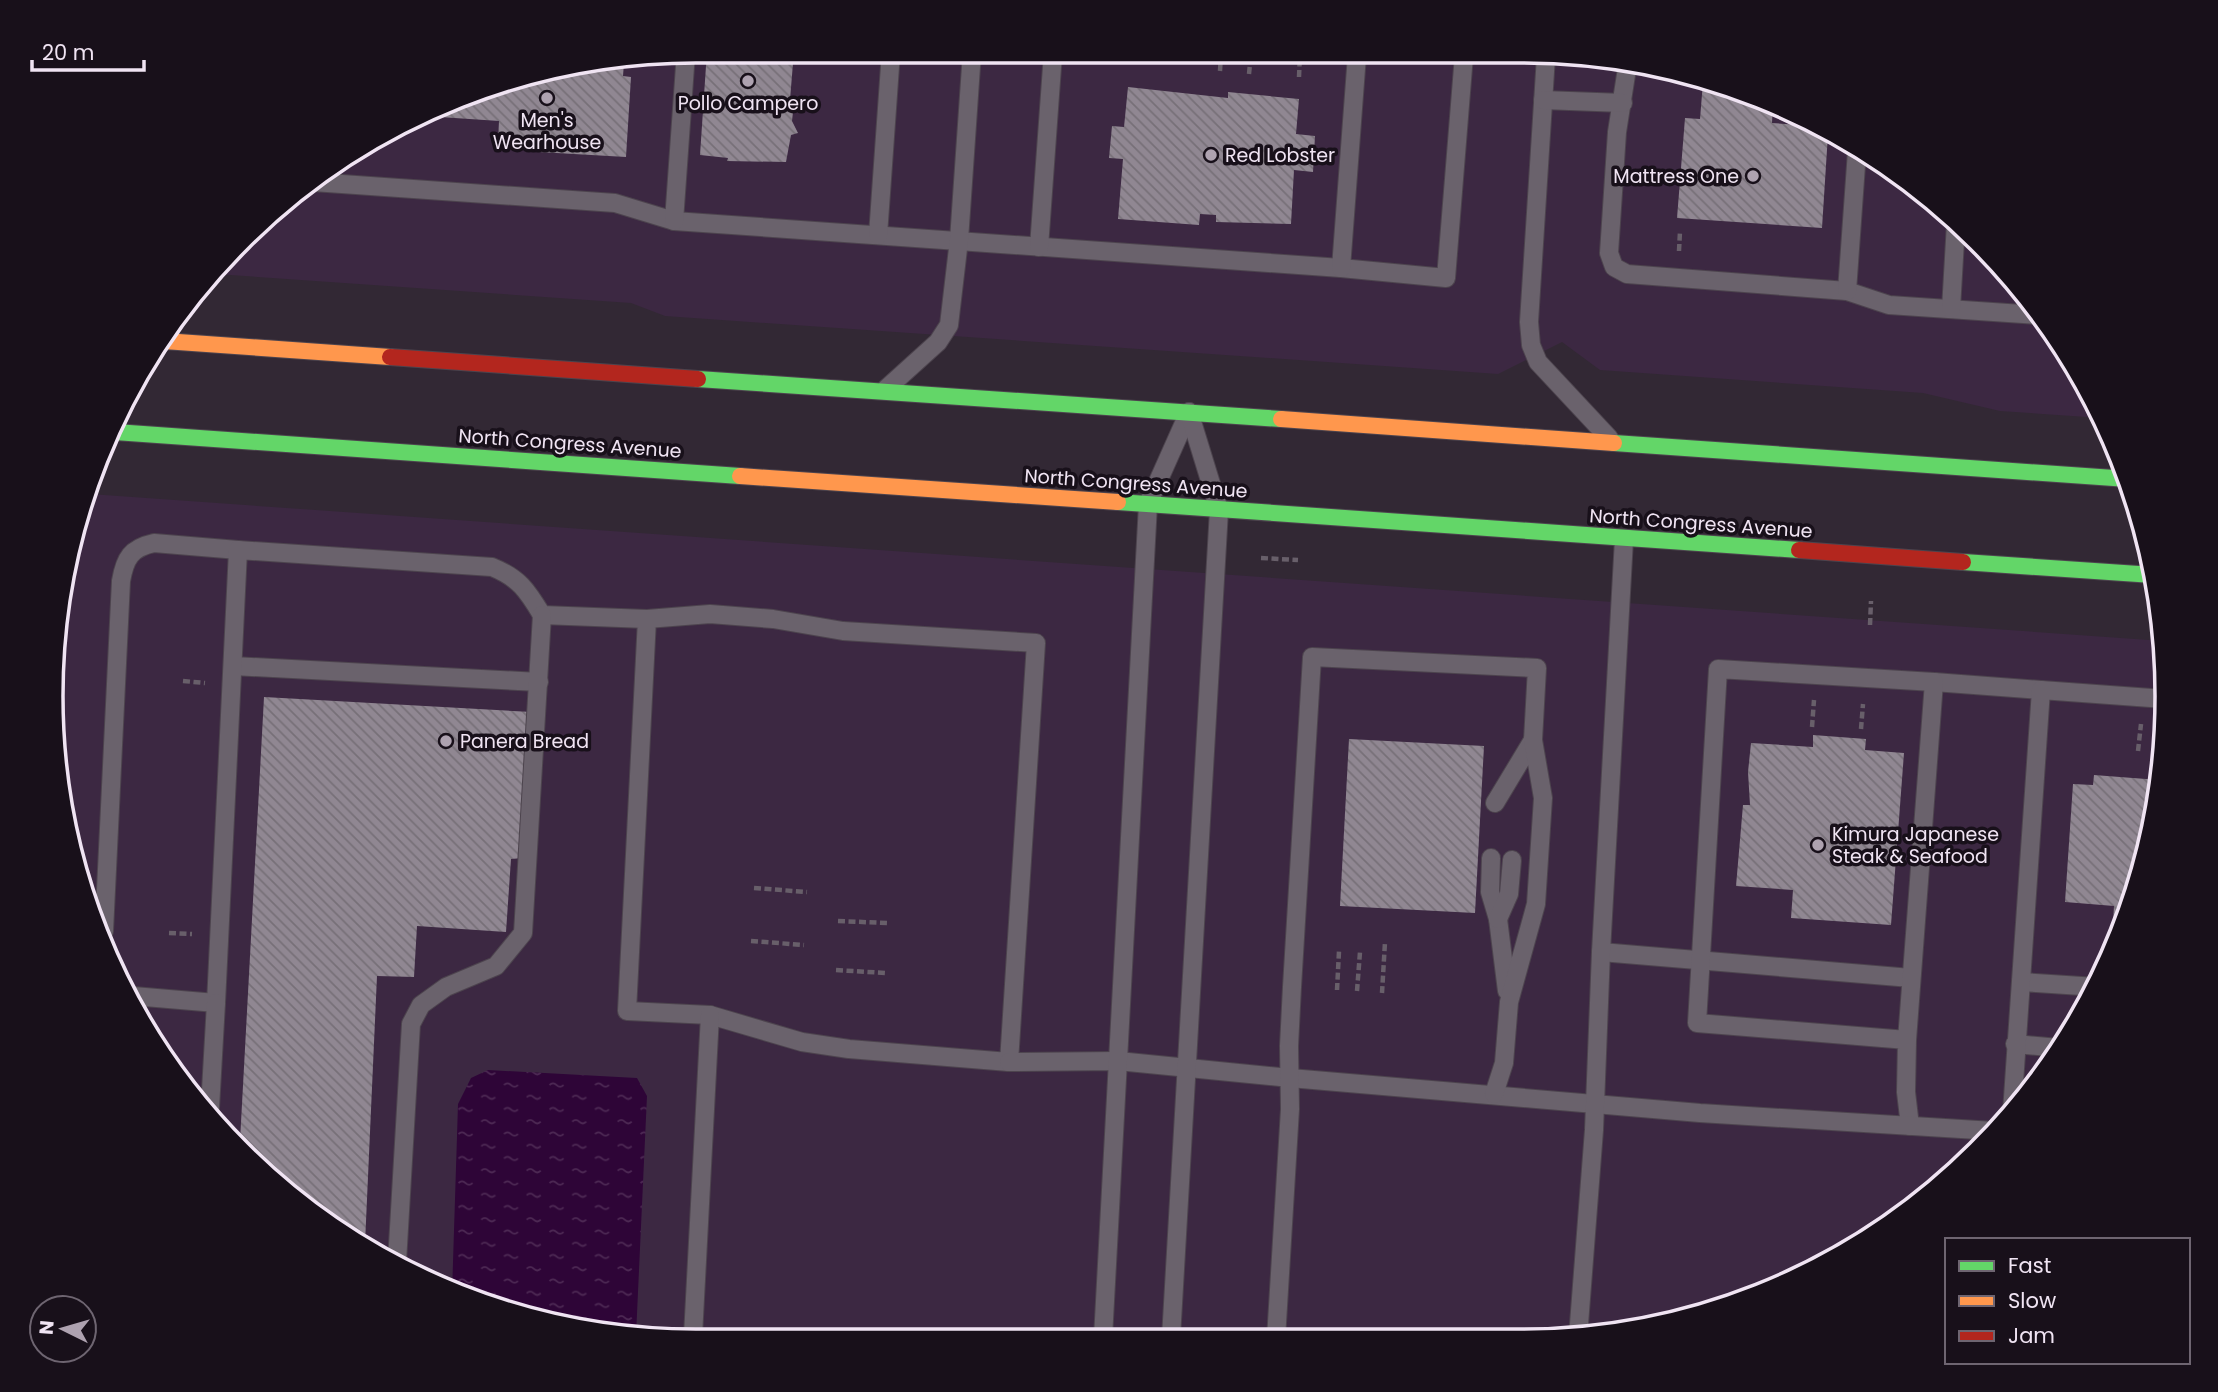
<svg xmlns="http://www.w3.org/2000/svg" width="2218" height="1392" viewBox="0 0 2218 1392" font-family="Poppins,sans-serif">
  <defs>
    <pattern id="water-ripples" width="26" height="14" patternUnits="userSpaceOnUse" patternTransform="scale(1.75)"><rect width="26" height="14" fill="#2e0537"/><path d="M2 4q2-2 4 0t4 0M15 11q2-2 4 0t4 0" fill="none" stroke="#4d2954"/></pattern>
    <pattern id="building-back-hatch" width="6" height="6" patternUnits="userSpaceOnUse" patternTransform="scale(1.75)"><rect width="6" height="6" fill="#908792"/><path d="M-1 5l2 2M0 0l6 6M5-1l2 2" fill="none" stroke="#777078"/></pattern>
  </defs>
  <rect width="100%" height="100%" fill="#322834"/>
  <g fill="#3c2842">
    <path d="M696 51 1606 56 1769 100 1915 184 2007 271 2081 374 2101 418 2000 411 1923 393 1600 370 1562 342 1498 374 665 316 631 303 216 274 337 160 489 85Z"/>
    <path d="M90 494 2163 641 2166 739 2145 863 2101 982 2034 1089 1947 1181 1844 1255 1729 1307 1565 1340 612 1336 449 1292 303 1208 160 1055 73 863 52 654 82 503Z"/>
  </g>
  <path fill="url(#water-ripples)" d="M488 1070 637 1078 647 1096 636 1336H612L452 1293 458 1104 471 1078Z"/>
  <g fill="url(#building-back-hatch)">
    <path d="M707 51H794L789 112H793L792 121 798 133 791 135 786 162 727 161 728 158 700 155Z"/>
    <path d="M624 63 623 76 631 77 626 157 539 152 540 145 498 141 499 121 425 116 489 85Z"/>
    <path d="M1703 82 1773 102 1772 123 1814 126 1828 134 1822 228 1677 218 1685 118 1700 119Z"/>
    <path d="M1128 87 1228 98V92L1299 99 1296 134 1315 136 1313 172 1294 170 1291 224 1216 222V215L1200 214 1199 225 1118 219 1123 159 1109 158 1112 126 1124 127Z"/>
    <path d="M264 697 532 712 523 858 511 859 506 932 417 926 414 977 377 976 365 1244 303 1208 240 1141Z"/>
    <path d="M1813 735 1866 739 1865 750 1904 753 1891 925 1791 918 1793 890 1736 886 1743 805H1750L1748 772 1751 743 1813 747Z"/>
    <path d="M1349 739 1484 746 1475 913 1340 906Z"/>
    <path d="M2094 775 2159 780 2145 863 2122 924 2113 923 2114 906 2065 902 2073 784 2093 785Z"/>
  </g>
  <g fill="none" stroke-linecap="round" stroke-linejoin="round">
    <g stroke="#4d444e" stroke-width="20">
      <g id="lane">
        <path d="M1546 56 1529 322 1531 345 1538 362 1609 438"/>
        <path d="M1628 62 1617 132 1609 253 1614 267 1627 274 1847 291 1889 305 2039 315"/>
        <path d="M1543 100 1623 103"/>
        <path d="M313 182 615 203 674 221 1341 268 1446 278 1464 55"/>
        <path d="M674 221 686 52"/>
        <path d="M878 235 891 52"/>
        <path d="M1039 247 1053 53"/>
        <path d="M1341 268 1357 55"/>
        <path d="M1847 291 1857 151"/>
        <path d="M1951 309 1956 223"/>
        <path d="M886 389 938 342 949 325 959 240 972 52"/>
        <path d="M233 666 539 682"/>
        <path d="M1934 682 2041 690"/>
        <path d="M1495 803 1533 740"/>
        <path d="M1491 858 1490 892 1498 919 1507 991"/>
        <path d="M1498 919 1509 894 1512 860"/>
        <path d="M104 931 121 581C125 558 131 548 154 543L238 550"/>
        <path d="M1601 952 1911 978"/>
        <path d="M2021 982 2097 987"/>
        <path d="M133 996 216 1003 238 550 492 567C519 578 527 590 542 615L647 619 710 614 773 619 843 631 1036 643 1009 1062 849 1049 802 1042 710 1015 627 1011 647 619"/>
        <path d="M1907 1040 1697 1023 1718 669 1934 682 1907 1040 1906 1092 1910 1126"/>
        <path d="M2015 1044 2059 1048"/>
        <path d="M1009 1062 1118 1061 1290 1078 1700 1113 1994 1131"/>
        <path d="M210 1108 216 1003"/>
        <path d="M2012 1112 2041 690 2165 699"/>
        <path d="M397 1262 411 1024 421 1005 446 987 496 966 523 933 542 615"/>
        <path d="M693 1336 710 1015"/>
        <path d="M1578 1337 1594 1130 1601 952 1624 539"/>
        <path d="M1103 1338 1148 504 1189 412"/>
        <path d="M1171 1338 1219 510 1189 412"/>
        <path d="M1276 1339 1290 1109 1289 1046 1292 987 1312 657 1537 668 1533 740 1543 798 1536 904 1509 1002 1504 1063 1494 1094"/>
      </g>
    </g>
    <g stroke="#4d444e" stroke-width="18">
      <g id="fast">
        <path d="M698 379 1281 419"/>
        <path d="M115 432 740 476"/>
        <path d="M1614 443 2128 479"/>
        <path d="M1118 502 1799 550"/>
        <path d="M1963 562 2153 575"/>
      </g>
    </g>
    <g stroke="#4d444e" stroke-width="18">
      <g id="slow">
        <path d="M164 341 390 357"/>
        <path d="M1281 419 1614 443"/>
        <path d="M740 476 1118 502"/>
      </g>
    </g>
    <g stroke="#4d444e" stroke-width="18">
      <g id="jam">
        <path d="M390 357 698 379"/>
        <path d="M1799 550 1963 562"/>
      </g>
    </g>
    <g stroke="#685f6a" stroke-width="4.5" stroke-dasharray="7 3.5" stroke-linecap="butt">
      <path d="M1220 71 1221 54"/>
      <path d="M1249 74 1251 54"/>
      <path d="M1299 77 1300 54"/>
      <path d="M253 238 254 237"/>
      <path d="M1679 251 1680 231"/>
      <path d="M1261 558 1298 560"/>
      <path d="M1870 625 1871 601"/>
      <path d="M183 681 205 683"/>
      <path d="M1812 727 1814 700"/>
      <path d="M1861 729 1863 704"/>
      <path d="M2138 751 2141 724"/>
      <path d="M754 888 807 892"/>
      <path d="M838 921 887 923"/>
      <path d="M169 933 192 934"/>
      <path d="M751 941 804 945"/>
      <path d="M836 970 885 973"/>
      <path d="M1337 990 1339 951"/>
      <path d="M1357 991 1360 952"/>
      <path d="M1382 993 1385 942"/>
      <path d="M172 1068 184 1069"/>
    </g>
    <use href="#lane" stroke="#6a626c" stroke-width="18"/>
    <use href="#fast" stroke="#63d668" stroke-width="16"/>
    <use href="#slow" stroke="#ff974d" stroke-width="16"/>
    <use href="#jam" stroke="#b3261e" stroke-width="16"/>
  </g>
  <g fill="#aea2b0" stroke="#18101a" stroke-width="2.5">
    <circle cx="748" cy="81" r="7"/>
    <circle cx="547" cy="98" r="7"/>
    <circle cx="1211" cy="155" r="7"/>
    <circle cx="1753" cy="176" r="7"/>
    <circle cx="446" cy="741" r="7"/>
    <circle cx="1818" cy="845" r="7"/>
  </g>
  <g text-anchor="middle" stroke-width="7" stroke-linejoin="round" paint-order="stroke">
    <g font-size="19" fill="#f0e4f3" stroke="#18101a" text-anchor="start">
      <text x="748" y="110" text-anchor="middle">Pollo Campero</text>
      <text x="547" y="127" text-anchor="middle">Men's<tspan x="547" dy="22">Wearhouse</tspan></text>
      <text x="1225" y="162">Red Lobster</text>
      <text x="1739" y="183" text-anchor="end">Mattress One</text>
      <text x="460" y="748">Panera Bread</text>
      <text x="1832" y="841">Kimura Japanese<tspan x="1832" dy="22">Steak &amp; Seafood</tspan></text>
    </g>
    <g font-size="19" fill="#f0e4f3" stroke="#18101a">
      <text transform="translate(570 443) rotate(4)" y="7">North Congress Avenue</text>
      <text transform="translate(1136 483) rotate(4)" y="7">North Congress Avenue</text>
      <text transform="translate(1701 523) rotate(4)" y="7">North Congress Avenue</text>
    </g>
  </g>
  <path d="M0 0H2218V1392H0ZM696 63H1522A633 633 0 0 1 2155 696V696A633 633 0 0 1 1522 1329H696A633 633 0 0 1 63 696V696A633 633 0 0 1 696 63Z" fill="#18101a" fill-rule="evenodd"/>
  <path fill="none" stroke="#f0e4f3" stroke-width="3.5" d="M696 63H1522A633 633 0 0 1 2155 696V696A633 633 0 0 1 1522 1329H696A633 633 0 0 1 63 696V696A633 633 0 0 1 696 63Z"/>
  <rect x="1945" y="1238" width="245" height="126" fill="#18101a" stroke="#6e6571" stroke-width="2"/>
  <rect x="1959" y="1261" width="35" height="10" fill="#63d668" stroke="#6e6571" stroke-width="2"/>
  <text x="2008" y="1273" font-size="21" fill="#f0e4f3">Fast</text>
  <rect x="1959" y="1296" width="35" height="10" fill="#ff974d" stroke="#6e6571" stroke-width="2"/>
  <text x="2008" y="1308" font-size="21" fill="#f0e4f3">Slow</text>
  <rect x="1959" y="1331" width="35" height="10" fill="#b3261e" stroke="#6e6571" stroke-width="2"/>
  <text x="2008" y="1343" font-size="21" fill="#f0e4f3">Jam</text>
  <g transform="translate(63 1329) rotate(275)"><circle r="33" fill="#18101a" stroke="#6e6571" stroke-width="2"/>
  <path d="M0-5L12 26L0 18L-12 26Z" fill="#aea2b0"/>
  <text y="-10" font-size="19" font-weight="bold" text-anchor="middle" fill="#f0e4f3">N</text>
  </g>
  <path d="M32 60v10h112v-10" fill="none" stroke="#f0e4f3" stroke-width="3.5"/>
  <text x="42" y="60" font-size="21" fill="#f0e4f3" stroke="#18101a" stroke-width="5" paint-order="stroke">20 m</text>
</svg>
